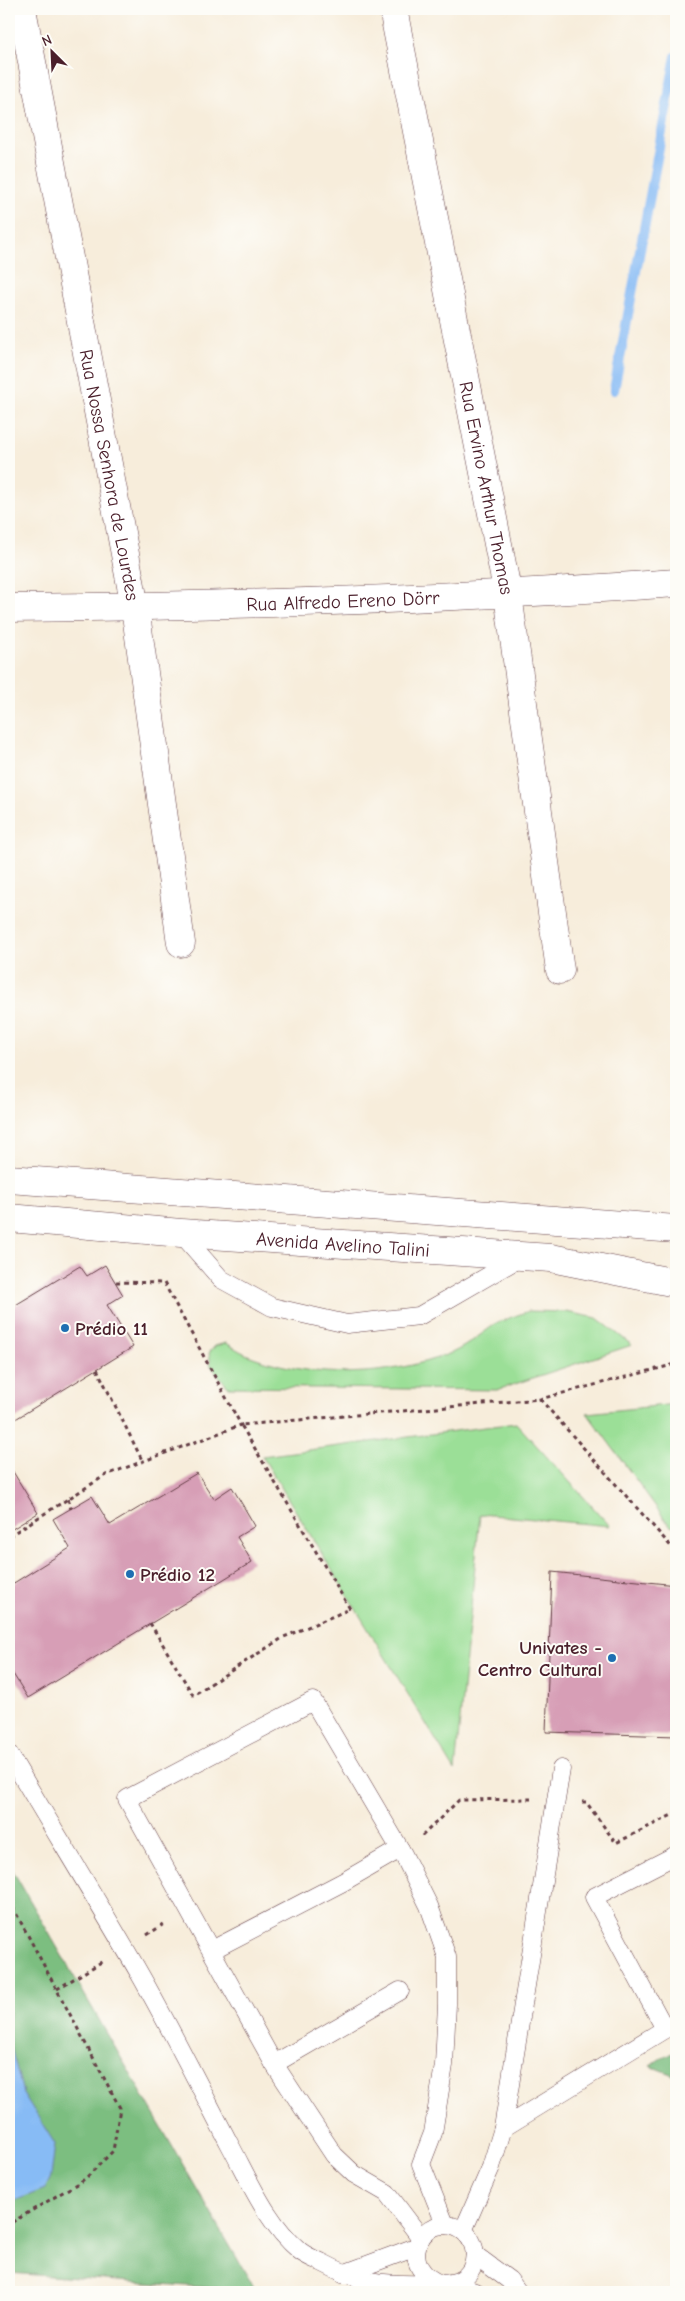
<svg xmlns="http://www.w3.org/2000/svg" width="685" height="2301" viewBox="0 0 685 2301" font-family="'Comic Neue',sans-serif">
  <rect width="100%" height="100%" fill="#fdfcf7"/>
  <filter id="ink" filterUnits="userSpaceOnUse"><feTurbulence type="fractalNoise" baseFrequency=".02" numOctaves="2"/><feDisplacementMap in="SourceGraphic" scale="10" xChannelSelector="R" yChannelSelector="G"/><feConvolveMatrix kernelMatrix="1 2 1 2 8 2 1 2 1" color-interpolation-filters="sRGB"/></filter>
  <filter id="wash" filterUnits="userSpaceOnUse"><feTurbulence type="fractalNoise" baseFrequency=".0096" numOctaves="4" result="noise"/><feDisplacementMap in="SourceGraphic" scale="20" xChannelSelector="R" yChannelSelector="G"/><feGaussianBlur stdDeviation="1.12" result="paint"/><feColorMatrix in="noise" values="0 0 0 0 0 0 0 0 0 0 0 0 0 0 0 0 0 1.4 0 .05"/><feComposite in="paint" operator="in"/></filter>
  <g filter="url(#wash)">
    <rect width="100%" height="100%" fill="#f7eddb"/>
    <g fill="#9bdf97" stroke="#727f61">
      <path d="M529 1311 566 1312 597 1318 632 1345 497 1390 228 1387 211 1366 209 1353 215 1346 226 1343C235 1348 245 1355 256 1358 316 1379 386 1377 446 1355 464 1349 478 1336 494 1325 504 1319 518 1315 529 1311Z"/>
      <path d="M676 1404V1527L670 1526 587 1413Z"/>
      <path d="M516 1423 610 1526 480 1514 455 1771 262 1456Z"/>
    </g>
    <g fill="#7cbe80" stroke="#636e56">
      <path d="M9 1864 256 2291 9 2273Z"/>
      <path d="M676 2049V2076L650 2066Z"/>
    </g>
    <path fill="#87bbf5" stroke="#686d90" d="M9 2039 23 2093 55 2144 51 2177 45 2189 9 2203Z"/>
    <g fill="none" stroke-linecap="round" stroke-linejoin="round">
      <path stroke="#87bbf5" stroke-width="10" d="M614 390 676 56"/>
    </g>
    <g id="blocks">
      <g fill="#d79eb6">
        <path d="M105 1265 123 1295 107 1305 133 1347 9 1423V1309L80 1266 87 1276Z"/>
        <path d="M9 1465 38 1513 9 1531Z"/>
        <path d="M197 1473 214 1499 232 1487 255 1526 237 1537 252 1562 28 1698 10 1669H9V1586L70 1548 53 1519 92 1496 110 1525Z"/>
        <path d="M552 1572 676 1585V1736L546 1732Z"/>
      </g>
    </g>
  </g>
  <g filter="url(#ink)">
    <use href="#blocks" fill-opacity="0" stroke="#643e45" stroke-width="1"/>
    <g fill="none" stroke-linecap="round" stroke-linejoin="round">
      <g stroke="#643e45" stroke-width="19">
        <g id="service">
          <path d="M181 1233 221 1279 272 1307 347 1324 419 1316 521 1257"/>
          <path d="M9 1754C53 1829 99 1903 142 1978 173 2033 201 2089 230 2145 250 2182 267 2223 300 2251 306 2256 314 2259 321 2262 360 2283 382 2285 426 2284 437 2284 448 2285 458 2281 483 2270 479 2232 452 2226 417 2217 398 2269 441 2284"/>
          <path d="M676 1855 594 1897 665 2029 676 2023"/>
          <path d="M212 1950 343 1882 400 1849"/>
          <path d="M274 2064 400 1991"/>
          <path d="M503 2128 665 2029"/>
          <path d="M463 2231 491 2167 503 2128 561 1769"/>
          <path d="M421 2238 387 2193 354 2174 334 2155 274 2064 127 1799 313 1701 403 1854 429 1906 447 1957V2004L444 2065 433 2133 421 2164 445 2224"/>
          <path d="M475 2255 509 2280 518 2292"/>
          <path d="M343 2274 416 2247"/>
          <path d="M451 2284 475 2292"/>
        </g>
      </g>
      <g stroke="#643e45" stroke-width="29">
        <g id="minor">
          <path id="s1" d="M22 9 135 607 181 943"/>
          <path id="s2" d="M393 9 508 595 560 970"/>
          <path id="s3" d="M9 608C231 606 454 599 676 583"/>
        </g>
      </g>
      <g stroke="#643e45" stroke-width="29">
        <g id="secondary">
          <path d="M9 1179 676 1229"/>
          <path id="s4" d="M9 1218 181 1233 551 1258 676 1283"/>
        </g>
      </g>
      <g stroke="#643e45" stroke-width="3" stroke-dasharray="4 4" stroke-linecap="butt">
        <path d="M97 1369 143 1462"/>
        <path d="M540 1399 676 1552"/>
        <path d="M68 1499 71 1509"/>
        <path d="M9 1536 106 1475 241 1425 164 1283 115 1282"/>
        <path d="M150 1623 193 1695 284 1637 350 1609 241 1425 540 1399 676 1364"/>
        <path d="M582 1802H586L616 1843 676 1813"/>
        <path d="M422 1836 459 1800 531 1799"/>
        <path d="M9 1900 120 2108 113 2151 85 2179 9 2224"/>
        <path d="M147 1935 167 1922"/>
        <path d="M57 1989 103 1961"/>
      </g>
      <use href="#service" stroke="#fff" stroke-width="18"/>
      <use href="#minor" stroke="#fff" stroke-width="28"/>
      <use href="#secondary" stroke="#fff" stroke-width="28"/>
    </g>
  </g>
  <g fill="#1f6fb2" stroke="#fdfcf7" stroke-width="2">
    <circle cx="65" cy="1328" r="5"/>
    <circle cx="130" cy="1574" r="5"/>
    <circle cx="612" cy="1658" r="5"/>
  </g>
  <g text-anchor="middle" stroke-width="4" stroke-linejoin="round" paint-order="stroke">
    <g font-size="19" fill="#4a1f2b" stroke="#fdfcf7">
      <text dy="7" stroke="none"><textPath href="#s1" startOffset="474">Rua Nossa Senhora de Lourdes</textPath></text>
      <text dy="7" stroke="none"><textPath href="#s2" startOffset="488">Rua Ervino Arthur Thomas</textPath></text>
      <text dy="7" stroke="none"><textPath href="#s3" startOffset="334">Rua Alfredo Ereno Dörr</textPath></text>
      <text dy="7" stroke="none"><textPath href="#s4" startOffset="335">Avenida Avelino Talini</textPath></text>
    </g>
    <g font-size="19" font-weight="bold" fill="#4a1f2b" stroke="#fdfcf7" text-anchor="start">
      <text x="75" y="1335">Prédio 11</text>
      <text x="140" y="1581">Prédio 12</text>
      <text x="602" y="1654" text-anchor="end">Univates -<tspan x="602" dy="22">Centro Cultural</tspan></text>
    </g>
  </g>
  <rect width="685" height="2301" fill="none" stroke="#fdfcf7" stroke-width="30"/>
  <g transform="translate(52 52) rotate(336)" stroke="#fdfcf7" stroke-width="4" paint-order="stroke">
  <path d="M0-4L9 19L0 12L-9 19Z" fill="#4a1f2b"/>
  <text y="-8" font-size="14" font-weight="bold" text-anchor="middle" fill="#4a1f2b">N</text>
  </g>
</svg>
